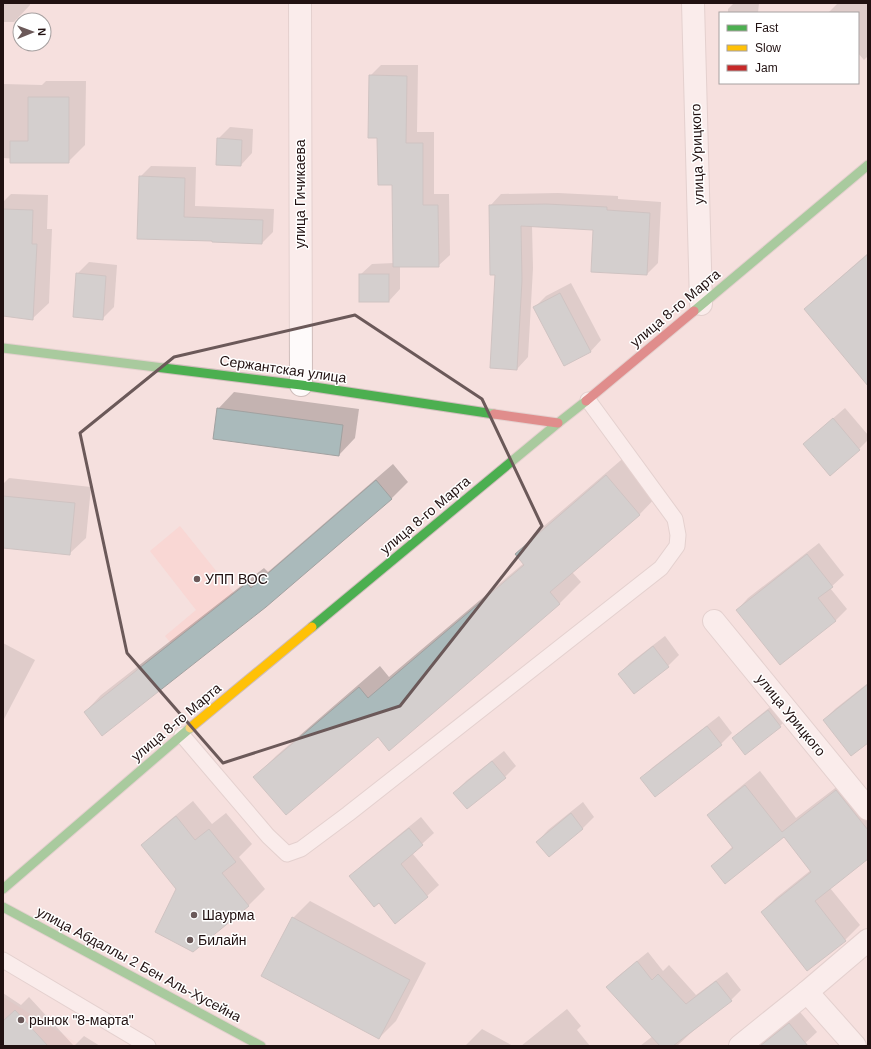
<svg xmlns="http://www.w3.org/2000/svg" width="871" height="1049" viewBox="0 0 871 1049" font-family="Arial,sans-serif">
  <rect width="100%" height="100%" fill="#f5e0de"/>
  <g fill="#f9d7d4">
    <path d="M180 526 246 608 183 658 165 636 196 610 150 551Z"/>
    <path d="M3 997 77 1043 74 1046H3Z"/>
  </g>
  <g fill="#0003">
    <path d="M3 3H30V5L14 22H3Z"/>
    <path d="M734 3H759L758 13H728V9Z"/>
    <path d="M838 3H868V56L864 60 858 53V13H828Z"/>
    <path d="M381 65H418L417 132H434V194H449L450 255 438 266H400V289L389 301 360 275 372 264 394 263 393 184 378 137 370 76Z"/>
    <path d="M46 81H86L85 145 68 162 3 158V84L42 85Z"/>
    <path d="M230 127 253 129 252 153 241 165 218 139Z"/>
    <path d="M151 166 196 167 195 206 274 209 273 232 262 243 138 238 140 177Z"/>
    <path d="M558 193 618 196V199L661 202 658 263 647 274 594 229 532 226 533 268 528 357 517 369 496 274 490 206 501 194Z"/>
    <path d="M11 194 48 195 47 229H52L49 303 33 318 3 315V202Z"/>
    <path d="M868 253V363L805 309 819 296Z"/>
    <path d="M89 262 117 265 114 307 102 319 77 274Z"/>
    <path d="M571 283 601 340 590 352 535 307 546 296Z"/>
    <path d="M234 392 359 409 355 438 339 455 218 409Z"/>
    <path d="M845 408 868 435V440L859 449 805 444 816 433Z"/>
    <path d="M627 455 660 493 639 515 572 572 581 582 559 604 378 735 255 777 276 756 380 666 389 677 524 563 516 554 537 532Z"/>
    <path d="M393 464 408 482 392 498 266 606 85 712 101 695 264 568 268 572Z"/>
    <path d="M9 478 91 487 86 538 69 554 3 547V484Z"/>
    <path d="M819 543 844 575 830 588 847 609 836 620 780 663 737 610 748 598Z"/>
    <path d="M665 636 679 655 668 666 634 693 619 674 630 663Z"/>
    <path d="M3 643 35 660 3 721Z"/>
    <path d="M868 683V742L824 720 835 709Z"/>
    <path d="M779 700 791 715 780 726 734 738 745 727Z"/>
    <path d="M719 716 732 733 721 744 642 778 653 767Z"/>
    <path d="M504 751 516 766 505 777 454 793 466 781Z"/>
    <path d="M760 771 796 818 851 776 868 798V861L867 859 830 888 860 925 845 940 807 970 762 912 776 898 811 870 784 836 712 866 733 846 708 815 723 801Z"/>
    <path d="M193 801 212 824 226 813 252 844 239 857 265 889 248 906 142 846 159 829Z"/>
    <path d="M583 802 594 817 583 828 549 856 537 842 548 830Z"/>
    <path d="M421 817 434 833 412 853 439 885 427 896 379 902 351 876 362 865Z"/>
    <path d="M310 901 426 963 396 1021 379 1038 293 918Z"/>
    <path d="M648 952 663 971 669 965 696 995 727 972 741 990 731 1000 694 1030 677 1046H640L653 1036 607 987 617 977Z"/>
    <path d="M3 993 21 1005 29 997 74 1046 84 1036 100 1046H3Z"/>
    <path d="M567 1009 581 1026 577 1030 590 1046H521Z"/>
    <path d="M800 1012 817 1032 802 1046H757L760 1045Z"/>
    <path d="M482 1029 513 1046H465Z"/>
  </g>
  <g fill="#aababb" stroke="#a1a1a0">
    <path d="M369 75 407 76 406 143H423V205H438L439 267H393L392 185H378L377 138H368Z"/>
    <path d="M28 97H69V163H10V141H28Z"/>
    <path d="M217 138 242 140 241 166 216 165Z"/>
    <path d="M139 176 185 178 184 217 263 220 262 244 212 242V241L137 239Z"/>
    <path d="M546 204 607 207V210L650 213 647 275 591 272 593 230 521 226 522 280 517 370 490 368 495 275H490L489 205Z"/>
    <path d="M3 209 33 210 32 244H37L33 320 3 316Z"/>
    <path d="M868 254V386L804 309Z"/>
    <path d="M76 273 106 276 103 320 73 317Z"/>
    <rect x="359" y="274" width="30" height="28"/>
    <path d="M560 293 591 352 564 366 533 307Z"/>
    <path d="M217 408 343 425 339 456 213 439Z"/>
    <path d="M833 418 860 450 830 476 803 444Z"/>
    <path d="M606 475 640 515 550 592 560 604 389 751 378 737 286 815 253 777 359 687 368 698 524 565 515 554Z"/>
    <path d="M376 480 392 499 266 607 102 736 84 712 247 583 251 588Z"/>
    <path d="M3 496 75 503 70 555 3 548Z"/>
    <path d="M807 554 833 587 818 598 836 621 780 665 736 610Z"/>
    <path d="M653 646 669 667 634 694 618 674Z"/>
    <path d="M868 684V743L851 756 823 720Z"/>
    <path d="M768 710 781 727 745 755 732 738Z"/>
    <path d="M707 726 722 745 655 797 640 778Z"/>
    <path d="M492 761 506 778 467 809 453 793Z"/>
    <path d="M745 785 782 832 836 790 868 830V859L815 901 846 941 807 971 761 912 811 872 784 837 725 884 711 866 733 848 707 815Z"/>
    <path d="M571 813 583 829 549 857 536 842Z"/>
    <path d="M176 816 195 840 209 829 236 862 222 873 249 906 193 952 155 932 176 889 141 845Z"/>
    <path d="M409 828 423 845 401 864 428 897 395 924 379 903 374 907 349 876Z"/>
    <path d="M292 917 410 980 379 1039 261 976Z"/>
    <path d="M637 961 652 980 658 974 686 1004 716 981 732 1001 673 1046H660L606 987Z"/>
    <path d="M15 1010 48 1046H3V1021Z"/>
    <path d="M789 1023 808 1046H760Z"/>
  </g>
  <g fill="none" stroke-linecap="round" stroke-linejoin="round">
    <g stroke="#cfbdbb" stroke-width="17">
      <g id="lane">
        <path d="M182 735 268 836 287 854 301 849 348 814 661 568 677 546 678 535 675 519 588 400"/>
        <path d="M3 960 148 1046"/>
      </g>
    </g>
    <g stroke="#cfbdbb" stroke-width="24">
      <g id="street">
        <path d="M300 3 301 385"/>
        <path d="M693 3 701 304"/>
        <path d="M714 621 868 809"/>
        <path d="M807 992 855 1046"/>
        <path d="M740 1046 807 992 868 940"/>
      </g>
    </g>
    <g stroke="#cfbdbb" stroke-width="11">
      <g id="fast">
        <path d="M694 311 868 165"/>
        <path d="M3 348 301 385 494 414"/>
        <path d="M312 627 558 423 586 401"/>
        <path d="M3 889 190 728"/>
        <path d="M3 907 261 1046"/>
      </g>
    </g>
    <g stroke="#cfbdbb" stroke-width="11">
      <path id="slow" d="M190 728 312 627"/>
    </g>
    <g stroke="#cfbdbb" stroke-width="11">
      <g id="jam">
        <path d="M586 401 694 311"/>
        <path d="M494 414 558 423"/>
      </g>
    </g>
    <use href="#lane" stroke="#fefafa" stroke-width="15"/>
    <use href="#street" stroke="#fefafa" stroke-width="22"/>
    <use href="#fast" stroke="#4caf50" stroke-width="9"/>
    <use href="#slow" stroke="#ffc107" stroke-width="9"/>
    <use href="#jam" stroke="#c62828" stroke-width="9"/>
  </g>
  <path d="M0 0H871V1049H0ZM355 315 482 399 542 526 400 706 223 763 127 653 80 433 174 357Z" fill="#f5e0de" fill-opacity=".55" fill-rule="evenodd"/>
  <path fill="none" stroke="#6b5959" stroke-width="3" stroke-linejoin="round" d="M355 315 482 399 542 526 400 706 223 763 127 653 80 433 174 357Z"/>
  <g fill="#6b5959" stroke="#fff" stroke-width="1.5">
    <circle cx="197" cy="579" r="4"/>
    <circle cx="194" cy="915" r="4"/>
    <circle cx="190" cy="940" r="4"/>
    <circle cx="21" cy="1020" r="4"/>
  </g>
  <g text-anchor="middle" stroke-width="3" stroke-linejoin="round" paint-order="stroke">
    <g font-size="14" fill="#211111" stroke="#fff">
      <text transform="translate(697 154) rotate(-92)" y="5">улица Урицкого</text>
      <text transform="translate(300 194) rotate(-90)" y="5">улица Гичикаева</text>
      <text transform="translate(675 308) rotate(-40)" y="5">улица 8-го Марта</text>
      <text transform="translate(283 369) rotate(8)" y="5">Сержантская улица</text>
      <text transform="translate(425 515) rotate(-40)" y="5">улица 8-го Марта</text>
      <text transform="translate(791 715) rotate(51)" y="5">улица Урицкого</text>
      <text transform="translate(176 722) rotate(-40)" y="5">улица 8-го Марта</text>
      <text transform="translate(139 964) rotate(28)" y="5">улица Абдаллы 2 Бен Аль-Хусейна</text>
    </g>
    <g font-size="14" fill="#211111" stroke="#fff" text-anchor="start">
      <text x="205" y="584">УПП ВОС</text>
      <text x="202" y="920">Шаурма</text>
      <text x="198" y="945">Билайн</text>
      <text x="29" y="1025">рынок "8-марта"</text>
    </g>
  </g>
  <rect width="871" height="1049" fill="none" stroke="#211111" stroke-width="8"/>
  <rect x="719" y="12" width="140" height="72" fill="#ffffff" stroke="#a6a0a0"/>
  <rect x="727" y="25" width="20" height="6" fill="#4caf50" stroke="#a6a0a0"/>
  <text x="755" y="32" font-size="12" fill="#211111">Fast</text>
  <rect x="727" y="45" width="20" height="6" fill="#ffc107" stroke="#a6a0a0"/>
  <text x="755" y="52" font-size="12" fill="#211111">Slow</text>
  <rect x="727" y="65" width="20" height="6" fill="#c62828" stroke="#a6a0a0"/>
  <text x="755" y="72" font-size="12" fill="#211111">Jam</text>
  <g transform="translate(32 32) rotate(89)"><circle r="19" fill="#ffffff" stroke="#a6a0a0"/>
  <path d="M0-3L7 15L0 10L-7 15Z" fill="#6b5959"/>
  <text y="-6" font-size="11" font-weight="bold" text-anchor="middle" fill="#211111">N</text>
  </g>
</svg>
